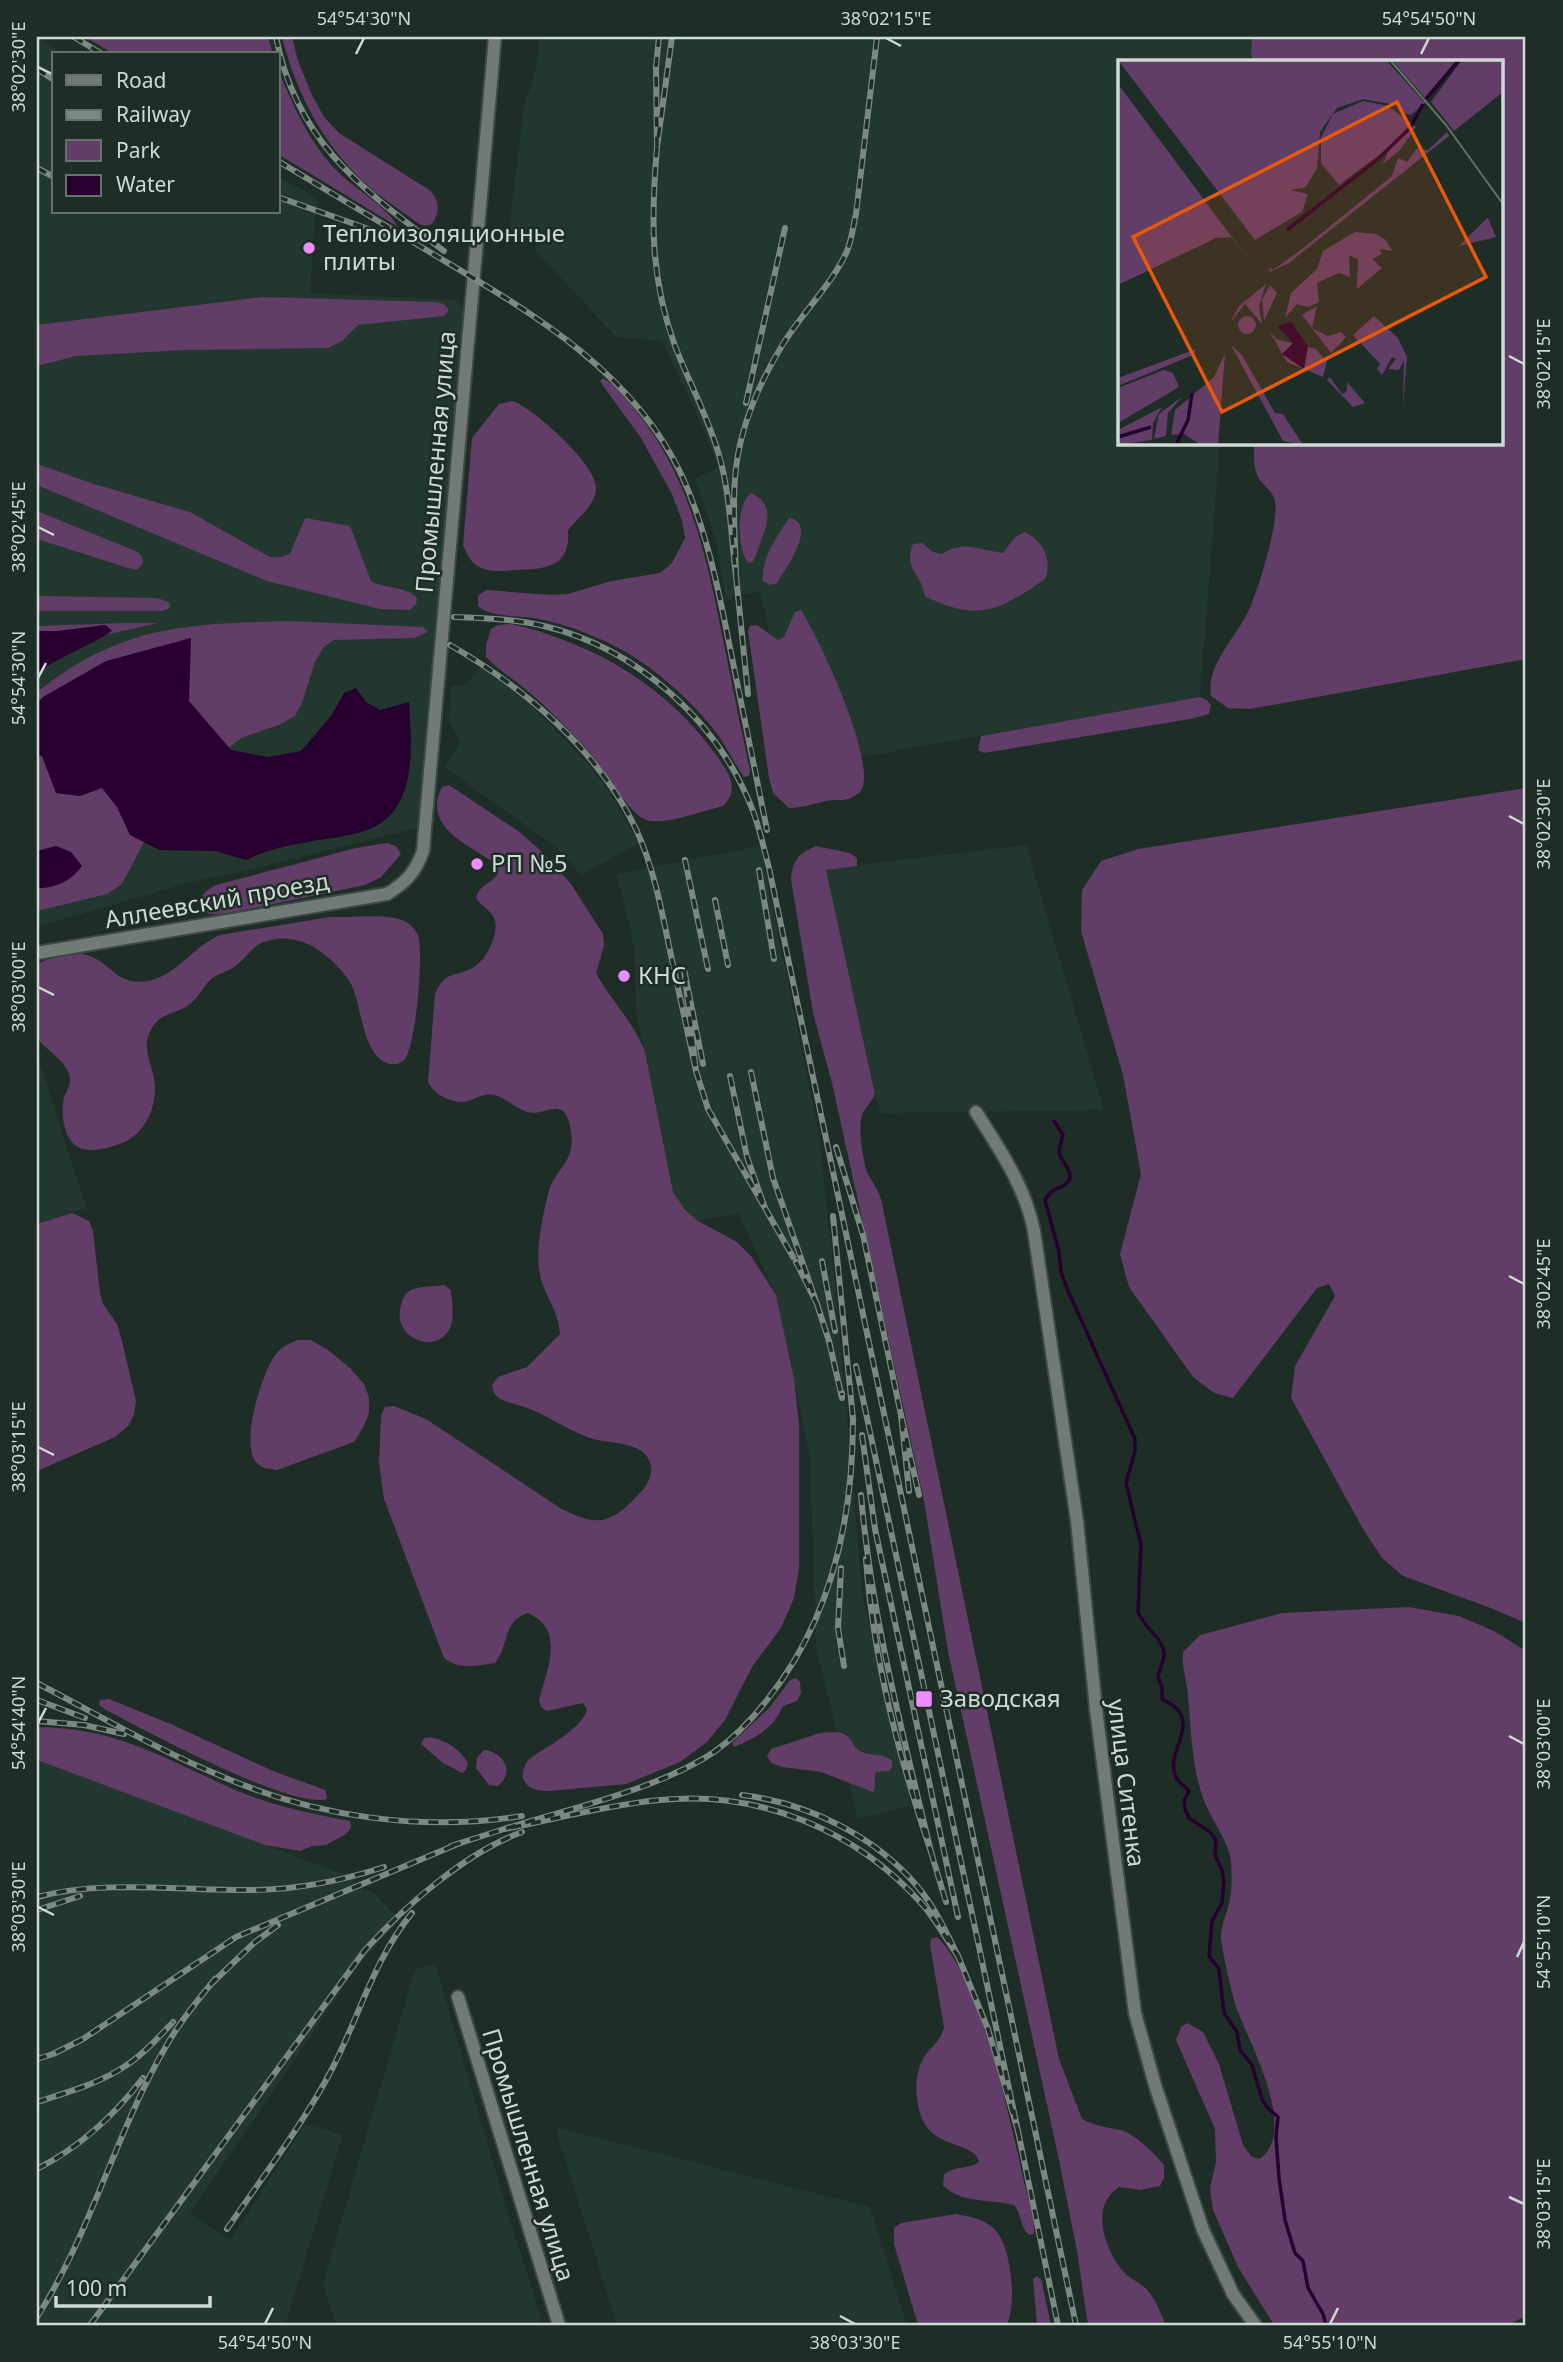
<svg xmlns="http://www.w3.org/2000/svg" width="1563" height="2362" viewBox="0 0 1563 2362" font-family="'Noto Sans',sans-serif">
  <rect width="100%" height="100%" fill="#1e2d26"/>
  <g fill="#22382e">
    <path d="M37 37 65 54H54V212H278V177L317 197 318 209 315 218 310 293 454 300 460 302 463 310 420 827 245 871 190 882 37 927Z"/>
    <path d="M539 37H1252L1250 61H1120V443H1220L1200 697 799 768 760 592 732 594V600L726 598 715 536 695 479 719 467 691 401 662 341 616 337 535 250 536 242 508 238 525 96 528 95 537 65Z"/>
    <path d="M482 665 530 704 588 764 607 788 639 843 581 875 557 848 444 767 460 742 449 722 451 686 465 685Z"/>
    <path d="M1026 845 1104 1110 880 1113 825 869Z"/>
    <path d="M760 846 819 1134 836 1293 863 1599 911 1805 858 1819 816 1649 810 1457 776 1295 738 1213 679 1225 636 1011 635 952 617 874Z"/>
    <path d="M37 1053 86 1208 37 1224Z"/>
    <path d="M37 1760 343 1874 353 1872 356 1882 360 1881 363 1891 370 1890 400 1920 360 1963 190 2214 230 2240 305 2124 343 2135 285 2325H37Z"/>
    <path d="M435 1963 505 2203 543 2325H336L323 2283 415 1969Z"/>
    <path d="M555 2127 870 2207 907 2325H617Z"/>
  </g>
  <g fill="#613d67">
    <path d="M85 37H268L273 54H114Z"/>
    <path d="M282 37H292L298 61 312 95 324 117 339 133 431 191C440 203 440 212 432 224L426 226 419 224C405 213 389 203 375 192 327 152 297 97 282 37Z"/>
    <path d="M1252 37H1526V659L1250 709 1228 708 1211 696C1206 662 1239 636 1251 605 1260 583 1279 523 1275 501 1272 489 1261 485 1257 475 1253 465 1254 453 1254 443H1502V61H1253L1251 54Z"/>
    <path d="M278 69C293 106 310 144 338 172 355 189 388 207 398 227L278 154Z"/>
    <path d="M262 297 435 302 444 304 449 310 444 316 358 325 342 341 328 348 185 350 76 356 37 366V325Z"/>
    <path d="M603 378C616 385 628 400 637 412 689 477 706 554 722 634 731 679 740 725 750 770L749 776 744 777C734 763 726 746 716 732 685 693 641 655 595 637 578 629 558 623 539 619 522 615 490 618 478 606V596L486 590 551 595 568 594 611 581 660 573 672 563 685 538 682 521 672 494 641 438 604 387 600 381Z"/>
    <path d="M513 401C534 409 600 467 596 490 594 506 578 518 568 530 571 567 546 569 517 570 504 571 491 573 479 567 470 562 467 554 463 545L472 438 499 404Z"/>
    <path d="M37 464 94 484 190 512 270 557H280L290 554 305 518 350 526 371 581C384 589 407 586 417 598L416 604 410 610 380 609 267 581 37 485Z"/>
    <path d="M751 493C781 506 762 535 755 558L752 562 748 563C737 548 736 505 751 493Z"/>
    <path d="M37 511 138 552 142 557 143 563 137 570 125 567 37 539Z"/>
    <path d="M789 518C819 523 785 570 777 583L770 585 763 581C761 558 777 537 789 518Z"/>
    <path d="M1025 532C1044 542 1051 558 1046 578 1002 610 977 623 925 596 921 573 903 568 913 544L922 543 933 552 942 554C963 540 980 550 1003 553L1015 537Z"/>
    <path d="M37 596 157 598 169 602 170 608 162 611H37Z"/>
    <path d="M801 610C819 638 878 763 861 791 858 794 852 798 848 799 841 801 833 799 826 801 813 804 803 808 789 808L773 793 769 778 748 631 750 626 757 625 778 640 784 637 795 612Z"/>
    <path d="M288 621 423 627 428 632 414 638 334 640 323 648 315 662 302 703 295 716 281 724 241 738 208 765 145 840 122 884 107 894 37 911V692C61 673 87 656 116 645 169 623 232 623 288 621Z"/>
    <path d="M125 623H158L105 635 49 664 37 675V626Z"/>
    <path d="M511 624C595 643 670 688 719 759 730 774 739 791 723 806 703 811 661 827 644 819 628 811 602 768 589 752 569 729 547 707 524 688 511 677 497 669 486 657V645L491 629 498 625Z"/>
    <path d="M1200 697 1207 700 1211 705 1209 714 1190 719 984 753 978 750 981 736Z"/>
    <path d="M449 785 518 831 539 849 571 884 603 934 604 946 596 973C611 1001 634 1022 645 1052L673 1192 685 1210 698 1221 737 1242 751 1256 776 1295 794 1379 799 1424V1568L794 1598 781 1628 752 1667 725 1720 707 1742 680 1762 626 1784 549 1791C528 1792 515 1780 528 1760 545 1747 583 1729 587 1709L583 1703 547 1711 541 1707 539 1700C547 1669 566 1630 528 1613 502 1621 510 1644 495 1663 477 1666 459 1670 444 1658L384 1499 379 1463 381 1416 385 1407 394 1406 426 1419 560 1508C597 1527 610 1525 638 1495 646 1487 652 1478 651 1467 648 1441 611 1444 593 1439 572 1432 554 1420 535 1411 524 1406 509 1404 499 1398 494 1394 493 1391 492 1385L498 1377 527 1367 560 1334C558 1310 547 1300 541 1279 534 1253 542 1220 548 1194 556 1165 578 1163 570 1126 563 1094 545 1117 527 1112 515 1108 506 1098 494 1095 483 1093 478 1098 468 1101 454 1105 434 1095 428 1082L435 994C446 967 460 979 478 964 488 956 500 930 494 918 491 910 481 906 476 898 479 885 489 885 497 875V867L492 861C466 844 422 825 442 787Z"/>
    <path d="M1526 788V1623L1488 1607 1403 1576 1382 1558 1363 1529 1291 1398 1295 1366 1335 1296 1329 1284 1317 1288 1233 1398 1214 1393 1193 1377 1129 1287 1120 1254 1141 1174 1123 1075 1081 931 1082 890 1101 861 1138 849Z"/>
    <path d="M387 843 396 846 401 854 381 877 365 885 225 914H209L202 909C199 895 205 891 216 885L356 848Z"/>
    <path d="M816 846 850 853 857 858V866L826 870 875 1094C872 1101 866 1107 863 1113 857 1124 863 1162 868 1174 873 1183 878 1189 881 1199L1059 2059 1082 2119C1095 2126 1107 2127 1120 2130 1133 2132 1156 2155 1164 2165V2178L1160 2186 1141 2190 1119 2187C1090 2206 1104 2247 1122 2270 1129 2279 1141 2282 1148 2291 1156 2300 1161 2314 1166 2325H1088L1077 2251 1058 2155 948 1651 924 1501 832 1083 813 1013 791 880C792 861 799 853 816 846Z"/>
    <path d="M330 917C350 918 393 912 408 923 411 925 417 932 418 935 424 951 416 1049 404 1060 400 1064 395 1065 390 1064 361 1057 363 1005 350 982 340 967 327 955 312 946 295 937 279 936 261 943 251 948 244 961 234 967 227 972 216 974 210 980 203 987 199 997 190 1004 175 1016 159 1010 149 1034 142 1051 154 1068 155 1085 156 1108 145 1133 124 1142 112 1147 96 1152 83 1149 64 1144 60 1114 64 1098 66 1091 71 1086 70 1078 67 1061 46 1050 37 1038V963C52 959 75 950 90 956 113 965 117 986 148 981 178 975 193 946 220 935Z"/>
    <path d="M72 1213 89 1221 93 1231 100 1293 103 1304 117 1324 121 1337 136 1401 134 1414 129 1425 115 1437 37 1471V1224Z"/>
    <path d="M445 1285 451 1291C452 1302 455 1318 450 1328 436 1357 391 1337 401 1306 402 1301 404 1295 408 1292 417 1285 434 1287 445 1285Z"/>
    <path d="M298 1340H311L328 1350 350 1368 364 1384 369 1397V1413L364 1426 354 1442 277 1470C270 1469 262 1469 257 1463 239 1447 262 1371 276 1354 282 1346 289 1344 298 1340Z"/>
    <path d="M1409 1607 1459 1616 1494 1631 1526 1651V2311L1522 2318 1508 2325H1274L1238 2267 1213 2210 1210 2188 1216 2162 1215 2129 1176 2040 1181 2027 1187 2023 1203 2032 1219 2064 1243 2145 1251 2156 1259 2159C1299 2133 1251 2046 1238 2012 1232 1997 1224 1958 1221 1940 1220 1928 1226 1915 1229 1904 1232 1892 1232 1874 1231 1861 1228 1840 1213 1823 1205 1803 1190 1765 1192 1728 1187 1688 1185 1674 1182 1667 1183 1652L1200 1635 1282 1613Z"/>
    <path d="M796 1678 800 1682 801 1693 797 1701 783 1706C773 1729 756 1738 734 1747L732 1743 770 1707 790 1680Z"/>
    <path d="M109 1699 173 1725 273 1771 325 1790 327 1799C292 1810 144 1730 106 1710L99 1705 100 1700Z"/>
    <path d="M37 1727C117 1728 161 1757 231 1788 269 1805 310 1813 350 1821L351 1828 346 1834 326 1845 313 1846 300 1851 265 1845 37 1760Z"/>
    <path d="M820 1733C827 1733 837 1731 844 1734 852 1737 852 1746 860 1751 871 1757 883 1752 892 1761V1767L889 1771 876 1772C873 1779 877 1786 873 1792L821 1772 782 1767 771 1763 767 1756 771 1749Z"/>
    <path d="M430 1737C447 1741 459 1748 468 1763L466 1770 462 1773 443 1763 421 1744 424 1738Z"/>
    <path d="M484 1750C504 1752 515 1772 498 1786L489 1785 476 1768 477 1758Z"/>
    <path d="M937 1937C981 1979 1009 2116 1023 2177 1027 2195 1035 2216 1034 2234L1029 2235C1019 2226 1022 2214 1014 2205 989 2199 964 2204 943 2186L944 2175C954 2165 968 2170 979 2162 976 2143 937 2148 924 2123 914 2103 913 2071 926 2054 934 2044 941 2040 944 2027L930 1945 931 1939Z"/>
    <path d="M956 2214C969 2217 982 2218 992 2227 1012 2242 1017 2304 1007 2325H918L894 2244V2228L901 2223Z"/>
    <path d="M1037 2276 1041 2279 1051 2325H1037L1033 2279Z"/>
  </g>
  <g fill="#28002f">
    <path d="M106 625 112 631C88 647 60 656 37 673V631H57Z"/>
    <path d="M191 638 189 701 231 750 268 757 301 751 331 716 344 693 356 688 366 702 380 710 409 702C412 746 418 812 367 830 349 837 327 838 308 842 285 846 266 850 246 860L215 851 159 850 130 835 117 807 102 788 80 796 56 793 42 756 37 755V703L43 697 106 661Z"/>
    <path d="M56 846 71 852 82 866C71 881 55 889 37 888V851Z"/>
  </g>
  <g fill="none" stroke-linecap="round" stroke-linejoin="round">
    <path stroke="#28002f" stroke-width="3.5" d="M1054 1121 1063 1135C1062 1141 1059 1147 1059 1152 1060 1161 1077 1174 1067 1183 1057 1192 1054 1185 1045 1200L1059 1252 1061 1272 1068 1291 1135 1439V1451L1126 1483 1141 1545 1138 1612C1144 1628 1165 1639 1164 1656 1163 1663 1159 1670 1158 1678L1162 1687V1699C1168 1703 1177 1706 1180 1713 1192 1734 1164 1756 1177 1779 1180 1784 1185 1786 1189 1791L1184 1800 1185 1809 1189 1818 1210 1832 1216 1840 1215 1855 1222 1870 1224 1881 1222 1903 1212 1921 1209 1956 1219 1969 1224 2013 1237 2032 1240 2050 1252 2065 1262 2099 1267 2107 1278 2117 1276 2137 1279 2178 1285 2220 1295 2253 1303 2261 1308 2288 1323 2314 1326 2325"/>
    <g stroke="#3a4942" stroke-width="16">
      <g id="minor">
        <path d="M37 953 387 894C407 882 416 871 423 851L495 37"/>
        <path d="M976 1112C1000 1150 1025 1186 1034 1231L1077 1521 1096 1709 1135 2013 1155 2085 1203 2230 1233 2294 1255 2325"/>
        <path d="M458 1997 559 2325"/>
      </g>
    </g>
    <use href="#minor" stroke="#727a76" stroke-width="12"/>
    <g stroke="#7c8882" stroke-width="6">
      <g id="rail">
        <path d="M74 37 102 54"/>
        <path d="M276 37C297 144 364 190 444 251"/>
        <path d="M659 37 656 67 657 147 672 37"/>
        <path d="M37 69 54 80"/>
        <path d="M657 147C651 219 650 277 675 346 689 382 708 417 719 455 730 493 731 536 736 576 735 540 732 504 736 468 741 425 761 380 783 344 802 313 833 283 847 251 852 239 853 226 856 214L877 37"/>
        <path d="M278 161C328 191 378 221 428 251 525 309 632 368 682 476 706 529 718 587 729 643 742 706 755 768 767 830"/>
        <path d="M37 168 54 177"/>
        <path d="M278 197 394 238"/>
        <path d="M746 403 785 228"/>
        <path d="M736 576 748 694"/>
        <path d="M454 617C484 618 514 619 544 626 637 648 719 722 753 811 760 830 764 849 769 868L1076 2325"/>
        <path d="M450 645C525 688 598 750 636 829 653 866 661 907 669 946 678 988 687 1029 696 1071L684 969 703 1064"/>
        <path d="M685 860 708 969"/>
        <path d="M759 870 774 959"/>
        <path d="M715 900 728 965"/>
        <path d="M696 1071 708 1109 765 1208 747 1157 730 1076"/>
        <path d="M751 1072 773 1178 817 1304 796 1262"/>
        <path d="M836 1147 863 1235 901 1415"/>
        <path d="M765 1208 793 1257"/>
        <path d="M822 1261 835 1331"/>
        <path d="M817 1304 829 1341 842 1398V1393"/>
        <path d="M856 1366 1018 2131 988 2029 958 1956"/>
        <path d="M862 1435 875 1529 958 1917"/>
        <path d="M909 1491 901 1415 919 1495"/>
        <path d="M861 1495C871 1615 903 1734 931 1852 899 1757 873 1659 866 1559"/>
        <path d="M841 1568 838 1628 844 1666"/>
        <path d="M37 1683C98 1715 158 1750 221 1776 316 1817 421 1832 522 1816"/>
        <path d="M37 1700 85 1718"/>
        <path d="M37 1721 84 1725 124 1734"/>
        <path d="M742 1795C807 1803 874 1835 917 1886 935 1907 946 1932 958 1956 946 1939 936 1920 922 1904 856 1830 759 1790 660 1800 608 1805 556 1819 504 1829 568 1809 659 1789 714 1752 734 1738 752 1719 767 1700 831 1620 853 1519 853 1419L833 1216"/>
        <path d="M451 1846 504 1829"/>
        <path d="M931 1852 946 1902"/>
        <path d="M37 1897C102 1880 173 1890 241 1890 289 1891 338 1882 384 1867"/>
        <path d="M37 1910 80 1896"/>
        <path d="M210 1985 255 1942 278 1925"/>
        <path d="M37 2059 53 2054 83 2039 236 1937 460 1843"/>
        <path d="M37 2102C65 2093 94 2085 119 2070 140 2058 157 2039 173 2022"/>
        <path d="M1018 2131 1058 2325"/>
        <path d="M37 2169C80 2147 114 2116 143 2078"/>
        <path d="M227 2229C261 2179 304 2123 332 2069 359 2017 374 1959 412 1913"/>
        <path d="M37 2317C91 2233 115 2134 165 2048 179 2023 197 2001 215 1979"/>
        <path d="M90 2325 365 1950C406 1905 465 1853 522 1832"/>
      </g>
    </g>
    <use href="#rail" stroke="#1e2d26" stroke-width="3.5" stroke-dasharray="10" stroke-linecap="butt"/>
  </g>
  <path fill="none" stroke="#d0dad5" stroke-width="2.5" d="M886 38 901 46M356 54 364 38M1421 54 1429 38M38 67 54 75M1509 356 1524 364M38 527 54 535M38 678 46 663M1509 816 1524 824M38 987 54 995M1509 1276 1524 1284M38 1447 54 1455M38 1723 46 1708M1509 1736 1524 1744M38 1907 54 1915M1517 1957 1524 1942M1509 2197 1524 2204M840 2316 855 2324M265 2324 273 2308M1330 2324 1338 2308"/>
  <g fill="#eb8dfc" stroke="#1e2d26" stroke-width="2.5">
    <circle cx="309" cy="248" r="7"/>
    <circle cx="477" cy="864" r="7"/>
    <circle cx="624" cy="976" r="7"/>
    <rect x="915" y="1690" width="18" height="18" rx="3.5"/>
  </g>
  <g text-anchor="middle" stroke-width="5" stroke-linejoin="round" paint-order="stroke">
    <g font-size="24" fill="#d0dad5" stroke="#1e2d26" text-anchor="start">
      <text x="323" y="242">Теплоизоляционные<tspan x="323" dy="28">плиты</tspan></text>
      <text x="491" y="872">РП №5</text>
      <text x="638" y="984">КНС</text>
      <text x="940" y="1707">Заводская</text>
    </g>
    <g font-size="24" fill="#d0dad5" stroke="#1e2d26">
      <text transform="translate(436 462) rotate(-85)" y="8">Промышленная улица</text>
      <text transform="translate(217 901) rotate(-10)" y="8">Аллеевский проезд</text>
      <text transform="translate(1126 1783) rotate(83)" y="8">улица Ситенка</text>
      <text transform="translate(528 2155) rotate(73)" y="8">Промышленная улица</text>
    </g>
  </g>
  <g transform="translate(1118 60)">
    <rect width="385" height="385" fill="#1e2d26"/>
    <path d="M0 0H268L307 43 293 55 284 53 276 41 273 44 245 39 219 48 202 72 199 109 187 128 172 130 190 134 184 152 137 180ZM274 0H340L309 40ZM344 0H385V32L336 71 313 42ZM0 24 113 176 132 200 113 177 98 178 0 225ZM245 41 270 46 298 67 282 90 265 104 272 87 221 125 203 103V77L215 54ZM329 72 331 76 171 203 152 212 151 207 155 210 184 189 274 116 280 98 289 102 298 89 310 90ZM370 158 378 177 341 186 368 159ZM237 172 258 174 268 180 274 191 262 189 264 194 254 199 264 208 239 229 240 199 231 195 232 217 221 213 199 223 201 242 190 247 179 244 167 258 173 233 199 209 205 191ZM148 224 141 246 144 264 127 244 112 263 121 246ZM152 225 159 233 146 261 144 240ZM199 246 194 268 210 276 223 272 228 277 213 293 184 255ZM120 265a9 9 0 1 1 18 0a9 9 0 1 1-18 0ZM256 256 280 278 289 297 285 348 286 300 281 310 270 309 278 299 274 297 264 315 259 309 262 304 235 275ZM150 269 158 279 198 289 209 302 205 317 169 302ZM113 285 124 295 157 353 165 354 185 385 165 381ZM78 289 75 295 0 326V318ZM107 294 100 385H83L66 374 53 375 57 350 96 317ZM46 310 55 313 61 327 0 363V328ZM212 317 224 334 229 331V322L247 343 235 347 209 320ZM65 336 50 353 48 376 36 379 41 354ZM44 347 35 363 34 380 0 385V370Z" fill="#613d67"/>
    <path d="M173 262 190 286 186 309 164 294 175 283 159 266Z" fill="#28002f"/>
    <path fill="none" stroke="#28002f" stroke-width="3.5" d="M308 39 341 0M169 170 259 100 292 68 305 44M0 377 33 367M58 385 70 360 74 333"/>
    <path fill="none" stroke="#65726c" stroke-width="2" d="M272 0 328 65 385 144"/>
    <path fill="#e8590c" fill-opacity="0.15" stroke="#e8590c" stroke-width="3.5" d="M279 42 368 217 104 352 15 177Z"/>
    <rect width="385" height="385" fill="none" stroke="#d0dad5" stroke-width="3.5"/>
  </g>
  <rect width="1563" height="2362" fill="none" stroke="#1e2d26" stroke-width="77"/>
  <rect x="52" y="52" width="228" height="161" fill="#1e2d26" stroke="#65726c" stroke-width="2"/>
  <rect x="66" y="75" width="35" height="10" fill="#727a76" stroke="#65726c" stroke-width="2"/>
  <text x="116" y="88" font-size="21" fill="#d0dad5">Road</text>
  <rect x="66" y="110" width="35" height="10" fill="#7c8882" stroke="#65726c" stroke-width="2"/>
  <text x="116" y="122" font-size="21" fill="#d0dad5">Railway</text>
  <rect x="66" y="140" width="35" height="21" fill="#613d67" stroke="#65726c" stroke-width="2"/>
  <text x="116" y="158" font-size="21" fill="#d0dad5">Park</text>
  <rect x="66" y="175" width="35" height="21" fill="#28002f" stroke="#65726c" stroke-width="2"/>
  <text x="116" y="192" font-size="21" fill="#d0dad5">Water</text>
  <path d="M56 2296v10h154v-10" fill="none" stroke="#d0dad5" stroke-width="3.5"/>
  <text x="66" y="2296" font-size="21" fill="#d0dad5" stroke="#1e2d26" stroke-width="5" paint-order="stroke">100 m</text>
  <rect x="38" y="38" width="1486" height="2286" fill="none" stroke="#d0dad5" stroke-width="2.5"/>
  <g font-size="18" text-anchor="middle" fill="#d0dad5">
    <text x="364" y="25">54°54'30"N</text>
    <text x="886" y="25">38°02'15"E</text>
    <text x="1429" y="25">54°54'50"N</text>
    <text transform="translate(19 67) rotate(-90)" y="6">38°02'30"E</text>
    <text transform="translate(1544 364) rotate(-90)" y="6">38°02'15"E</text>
    <text transform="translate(19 527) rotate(-90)" y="6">38°02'45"E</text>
    <text transform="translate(19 678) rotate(-90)" y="6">54°54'30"N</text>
    <text transform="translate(1544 824) rotate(-90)" y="6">38°02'30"E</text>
    <text transform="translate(19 987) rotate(-90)" y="6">38°03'00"E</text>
    <text transform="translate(1544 1284) rotate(-90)" y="6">38°02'45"E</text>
    <text transform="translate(19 1447) rotate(-90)" y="6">38°03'15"E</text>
    <text transform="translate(19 1723) rotate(-90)" y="6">54°54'40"N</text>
    <text transform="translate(1544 1744) rotate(-90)" y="6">38°03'00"E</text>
    <text transform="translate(19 1907) rotate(-90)" y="6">38°03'30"E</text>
    <text transform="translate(1544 1942) rotate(-90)" y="6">54°55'10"N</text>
    <text transform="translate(1544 2204) rotate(-90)" y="6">38°03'15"E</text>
    <text x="265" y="2349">54°54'50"N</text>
    <text x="855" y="2349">38°03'30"E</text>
    <text x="1330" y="2349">54°55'10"N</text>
  </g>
</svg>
